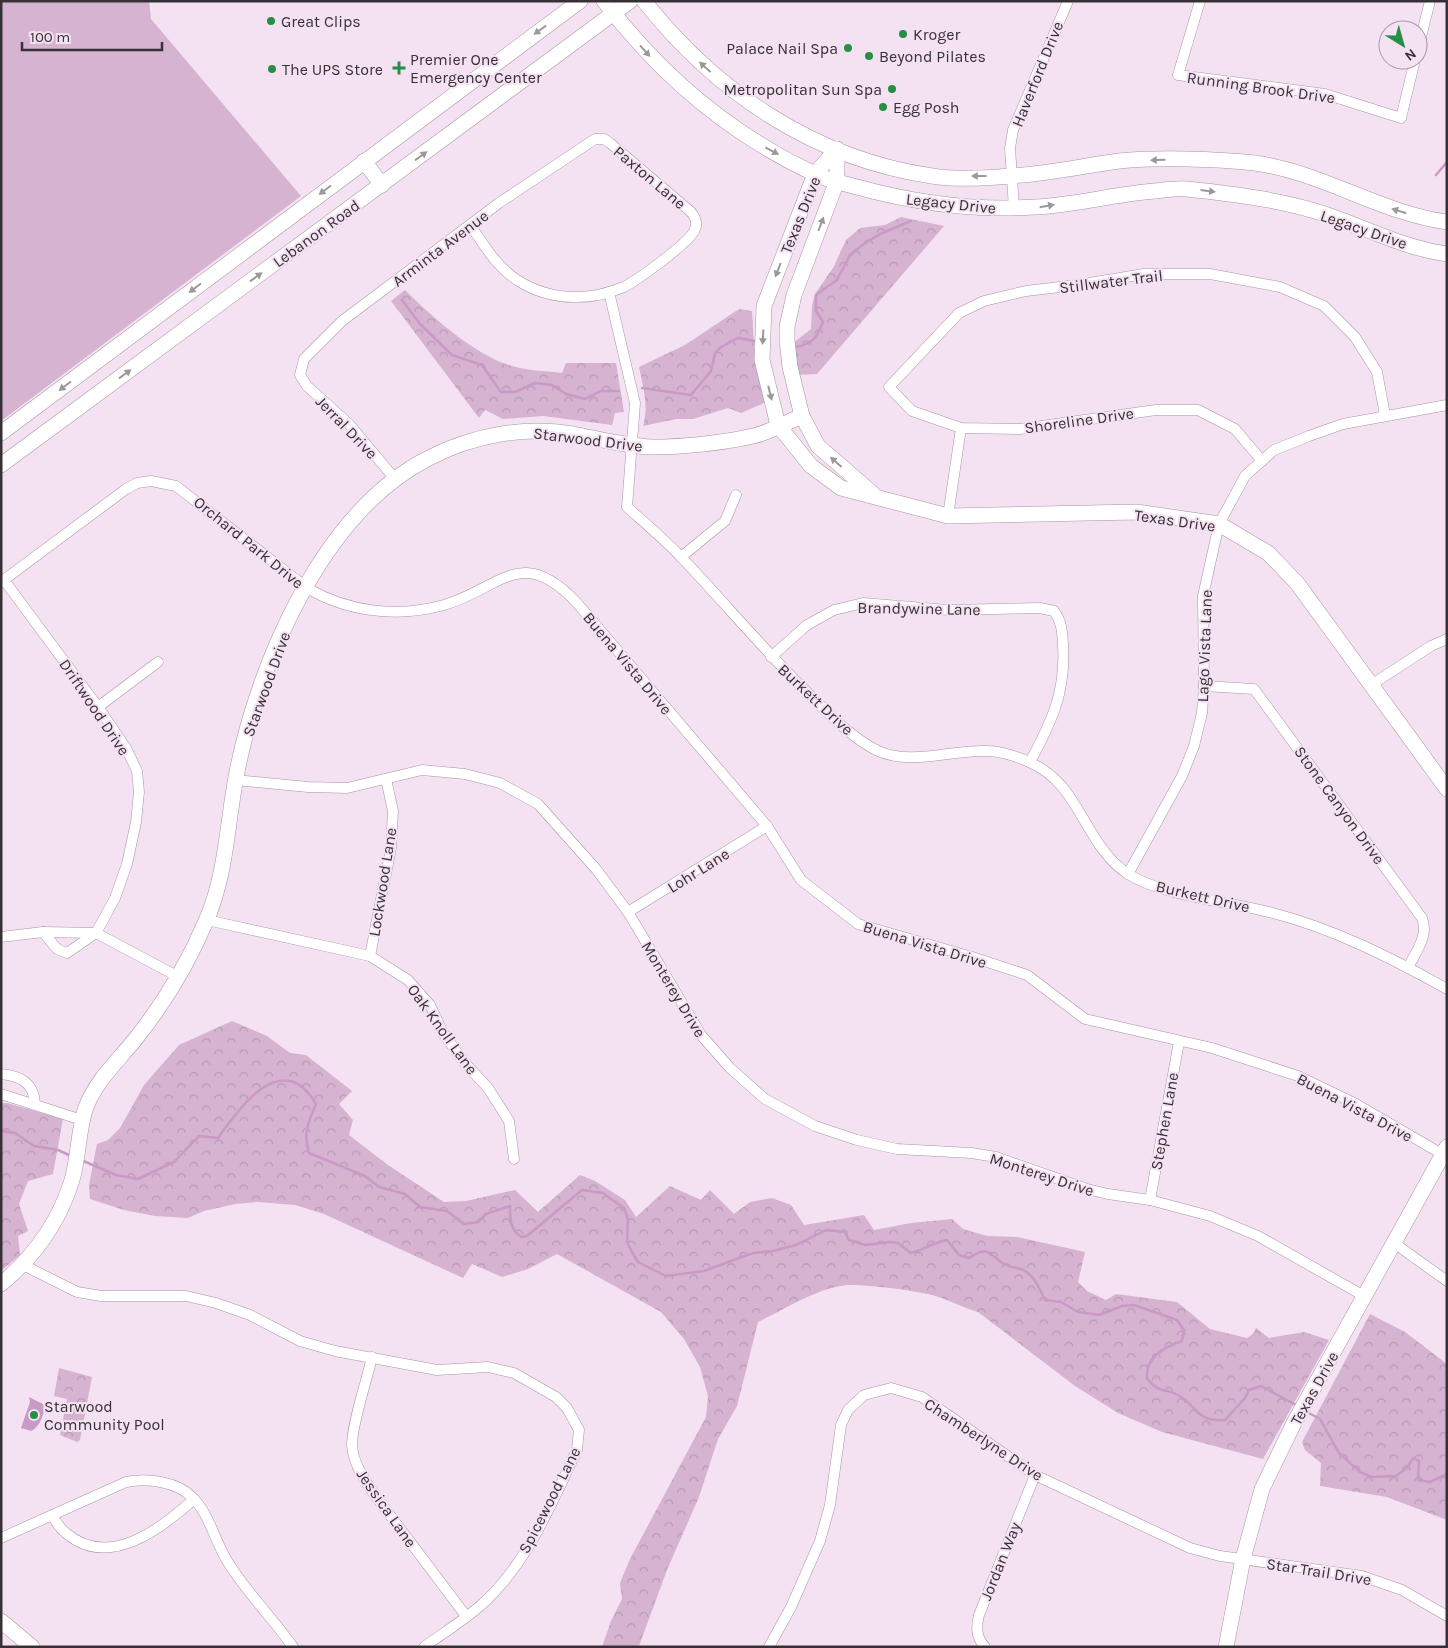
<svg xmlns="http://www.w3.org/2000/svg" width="1448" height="1648" viewBox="0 0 1448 1648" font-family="Karla,sans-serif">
  <defs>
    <pattern id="forest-crowns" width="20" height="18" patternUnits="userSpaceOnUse" patternTransform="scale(1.25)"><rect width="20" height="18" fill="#d5b3d1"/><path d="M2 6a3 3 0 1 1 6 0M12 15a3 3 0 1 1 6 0" fill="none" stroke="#b79ab4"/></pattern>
  </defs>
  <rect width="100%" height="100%" fill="#f4e2f2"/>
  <path fill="#d5b3d1" d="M1 1H149L151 19 301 196 1 421Z"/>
  <g fill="url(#forest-crowns)">
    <path d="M901 217 944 226 817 374 796 375 793 343 811 329 812 305 815 294 833 268 846 240 860 228 885 225Z"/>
    <path d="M405 290C432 317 481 361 520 368 533 371 548 371 562 373L566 363H616L624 412 615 413 612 425 543 416 503 419 485 410 479 418 391 301Z"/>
    <path d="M739 309 752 311 755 362 766 402 741 413 728 408 693 419H676L643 426C649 406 643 387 639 367L685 345Z"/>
    <path d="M232 1021 267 1036 290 1053 306 1055 352 1091 339 1104 353 1120 349 1135 388 1165 444 1202 466 1201 515 1190 538 1212 580 1175 595 1181 625 1200 636 1217 670 1186 701 1200 710 1190 734 1214 750 1202 772 1198 791 1205 804 1225 864 1215 874 1230 911 1223 952 1219 963 1229 987 1236 1017 1237 1085 1252 1078 1282 1087 1291 1106 1300 1116 1294 1177 1302 1210 1329 1247 1338 1253 1334 1256 1328 1269 1338 1304 1332 1329 1340 1263 1459 1162 1432 1118 1413 1075 1386 978 1312C961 1307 946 1298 928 1294 911 1290 864 1284 847 1285 817 1288 785 1309 758 1322L737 1406 718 1439 699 1497 667 1570 639 1646 602 1647 611 1621 622 1599 620 1583 630 1559 706 1417 708 1396 700 1367 684 1339 661 1312 557 1254 528 1269 502 1277 472 1264 463 1278 324 1214 295 1205 258 1202 235 1204 204 1211 188 1218 155 1216 124 1210 90 1199 89 1185 97 1144 108 1140 120 1128 144 1085 179 1045Z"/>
    <path d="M1 1103H7L63 1119 53 1174 28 1181 19 1204 28 1231 18 1236 20 1255 1 1271Z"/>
    <path d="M1370 1314 1405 1332 1447 1364V1520L1387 1497 1320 1486 1321 1463 1305 1450 1302 1442Z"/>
    <path d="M59 1368 92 1377 80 1440 77 1442 60 1435 67 1399 54 1396Z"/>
  </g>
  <path fill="#ca99c6" d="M29 1397 43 1404C46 1413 39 1428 31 1431L21 1428 30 1402Z"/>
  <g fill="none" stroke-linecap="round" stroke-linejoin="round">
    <g stroke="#ca99c6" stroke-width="2.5">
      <path d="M1436 175 1447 162"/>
      <path d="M402 300 420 324 452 355 482 365 501 392H515L535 383 552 385 566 394 585 399 601 391H619"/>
      <path d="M796 347C813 344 817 337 823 322L816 311V295L837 280 850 255 865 243 880 234 911 221"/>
      <path d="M642 388 691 395 711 371 715 353 721 347 738 338 755 341"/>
      <path d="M1 1131 15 1133 34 1146 58 1150 71 1156"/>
      <path d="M81 1160 116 1175 138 1179 174 1162 199 1136 218 1138C241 1105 283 1048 316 1104 308 1122 303 1133 309 1153L365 1176 379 1187 405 1194 420 1207 447 1211 464 1224 478 1222 486 1214 510 1206C510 1220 510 1229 521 1237L527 1236 582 1190 603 1193 624 1208 628 1219 627 1242 632 1252 638 1262 666 1276 704 1271 753 1253 773 1251 796 1245 826 1230 845 1232 849 1240 866 1245 890 1242 898 1243 911 1253C924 1250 934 1242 947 1240L959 1255 969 1258C992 1243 989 1257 1006 1265 1012 1268 1019 1267 1025 1271 1035 1277 1040 1290 1045 1300L1061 1302 1078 1312 1099 1315 1122 1306 1134 1305 1177 1320 1184 1330 1182 1341C1164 1347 1145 1357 1147 1378 1160 1396 1168 1387 1181 1397 1199 1409 1198 1422 1225 1420L1245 1398 1249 1390 1261 1386 1298 1406"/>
      <path d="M1307 1412 1320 1419 1339 1453 1360 1472 1371 1477 1396 1476 1407 1468 1413 1458 1419 1461 1418 1480 1430 1482 1447 1474"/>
    </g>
    <g stroke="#a595a3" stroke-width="11">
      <g id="street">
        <path d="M1200 1 1178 75 1325 94 1401 118 1415 60"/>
        <path d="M1418 49 1430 1"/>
        <path d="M1014 208 1010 148 1013 130 1068 1"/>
        <path d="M609 292 635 403 627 507C646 524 665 540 682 558 724 602 762 648 805 690 827 712 850 737 878 751 912 766 953 749 988 751 1000 751 1019 757 1031 763 1081 785 1084 845 1128 874 1163 896 1231 902 1273 913 1334 929 1392 958 1447 989"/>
        <path d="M1262 461 1235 429 1198 410H1156L1020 429 961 428 912 411 889 387 959 313 984 301 1026 291 1077 285 1144 274H1210L1280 287 1324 306 1355 337 1377 372 1385 415"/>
        <path d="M395 479 349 424 307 386 300 375 304 359 342 321 499 203 595 139H604L610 143 691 212C695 217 698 223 695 229 691 242 637 280 624 287 616 290 607 293 598 295 570 300 542 296 517 280 497 267 484 245 470 225"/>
        <path d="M948 516 961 428"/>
        <path d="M681 557 725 521 736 495"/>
        <path d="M4 580 98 707 126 748 137 771 139 792 136 822 127 864 115 898 96 933 67 953 57 949 43 932"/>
        <path d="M1 582 126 489 137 483 151 481 176 486 307 588C348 612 397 618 444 605 500 589 521 543 577 603L767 826 801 880 858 924 972 957 1027 975 1085 1019 1212 1048 1298 1076 1356 1104 1442 1154"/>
        <path d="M771 657 807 625 834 610 863 603 948 610 1040 608 1054 611C1062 622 1062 631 1063 644 1066 692 1052 721 1030 762"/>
        <path d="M1371 685 1431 646 1447 639"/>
        <path d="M1204 686 1254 689 1422 918C1429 936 1416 951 1408 968"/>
        <path d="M98 707 158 662"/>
        <path d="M235 780 308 787 347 788 422 770 465 774 500 783 538 804 596 869 628 912 701 1035 730 1068 765 1099 815 1126 857 1140 897 1149 971 1153 996 1157 1087 1189 1108 1194 1150 1200 1210 1216 1258 1236 1364 1296"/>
        <path d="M1128 874 1182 776 1194 746 1202 713 1204 686 1203 596 1219 524 1245 476 1274 450 1309 436 1343 424 1447 405"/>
        <path d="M628 912 767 826"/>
        <path d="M207 920 370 956 408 980 430 1005 443 1033 464 1062 488 1088 509 1121 514 1159"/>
        <path d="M1 937 43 932 96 933 177 976"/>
        <path d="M370 956 391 848 393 811 386 779"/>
        <path d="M1 1074C21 1076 34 1083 35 1104"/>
        <path d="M1 1094 82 1120"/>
        <path d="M1150 1200 1179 1042"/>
        <path d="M1394 1243 1447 1281"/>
        <path d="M23 1265 77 1292 101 1296H186L216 1303 250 1315 300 1341 335 1351 437 1370 488 1367 514 1373 556 1397 567 1408 579 1430 577 1450C551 1504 527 1565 480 1606 463 1621 443 1633 424 1647"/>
        <path d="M372 1357C367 1380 352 1423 352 1445 353 1463 364 1479 374 1494L466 1616"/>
        <path d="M52 1516C56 1521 60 1529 66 1533 109 1570 162 1528 194 1499"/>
        <path d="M1 1538 126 1482C147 1478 178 1481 194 1499 209 1515 215 1540 226 1559 245 1591 272 1617 293 1647"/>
        <path d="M769 1647 791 1607 820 1541 830 1505 841 1425 848 1410 864 1395 891 1388 922 1397 1035 1475 1190 1548 1220 1556 1362 1576 1402 1590 1447 1616"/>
        <path d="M985 1647C976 1637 976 1628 979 1615L1035 1475"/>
      </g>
    </g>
    <g stroke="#a595a3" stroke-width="16">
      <g id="secondary">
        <path d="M604 1C661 76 728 133 813 173 826 180 842 183 857 187 915 203 975 211 1035 207 1075 205 1115 194 1155 191 1165 190 1177 188 1187 189 1234 194 1283 200 1328 215 1368 229 1405 248 1447 254"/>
        <path d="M644 1C717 93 815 159 932 176 955 180 988 178 1011 176 1047 174 1083 166 1119 161 1158 157 1216 159 1255 163 1322 172 1380 213 1447 222"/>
        <path d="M837 149 815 174 764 306 762 360 778 425 811 466 841 488 948 516 1137 512 1219 524 1268 553 1297 583 1447 789"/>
        <path d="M837 149V181L794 295 787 327V340L790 367 802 416 818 446 872 493"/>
        <path d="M364 161 382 185"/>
        <path d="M1 433 580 1"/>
        <path d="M1 465 630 1"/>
        <path d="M1 1284C35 1256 59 1222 72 1180 79 1156 78 1130 86 1107 97 1079 119 1060 137 1037 164 1003 189 961 206 921 226 876 227 825 236 777 257 665 323 511 429 458 473 435 524 426 573 434 599 439 625 446 652 447 683 447 723 443 753 436 768 433 787 422 802 416"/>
        <path d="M1 1621 32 1647"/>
        <path d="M1226 1647 1243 1559 1262 1489 1294 1423 1447 1147"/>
      </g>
    </g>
    <use href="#street" stroke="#fff" stroke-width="10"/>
    <use href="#secondary" stroke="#fff" stroke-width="15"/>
  </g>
  <defs><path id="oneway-solid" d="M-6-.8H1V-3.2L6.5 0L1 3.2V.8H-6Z" transform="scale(1.25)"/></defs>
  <g fill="#9b989a">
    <use href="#oneway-solid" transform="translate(540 30) rotate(144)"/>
    <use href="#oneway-solid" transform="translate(645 51) rotate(48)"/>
    <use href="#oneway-solid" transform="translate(705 67) rotate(-138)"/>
    <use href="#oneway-solid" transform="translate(772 151) rotate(28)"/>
    <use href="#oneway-solid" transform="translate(421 156) rotate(-36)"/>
    <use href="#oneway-solid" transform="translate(1158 160) rotate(179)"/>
    <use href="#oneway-solid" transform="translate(979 176) rotate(180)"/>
    <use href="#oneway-solid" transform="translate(325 190) rotate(143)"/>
    <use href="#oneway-solid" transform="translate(1208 191) rotate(7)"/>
    <use href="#oneway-solid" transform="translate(1047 206) rotate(-10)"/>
    <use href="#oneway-solid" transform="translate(1399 211) rotate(-163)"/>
    <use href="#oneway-solid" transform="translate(821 224) rotate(-69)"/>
    <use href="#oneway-solid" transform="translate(778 270) rotate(111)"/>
    <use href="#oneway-solid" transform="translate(256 277) rotate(-36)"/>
    <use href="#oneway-solid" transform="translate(195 288) rotate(143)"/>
    <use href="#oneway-solid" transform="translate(763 337) rotate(93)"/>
    <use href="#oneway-solid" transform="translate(125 374) rotate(-36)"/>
    <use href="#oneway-solid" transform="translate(65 386) rotate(143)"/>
    <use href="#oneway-solid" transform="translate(770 393) rotate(76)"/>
    <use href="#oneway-solid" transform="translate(836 462) rotate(-139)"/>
  </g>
  <g fill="#258f46" stroke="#f4e2f2" stroke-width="2">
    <circle cx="271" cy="21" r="5"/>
    <circle cx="903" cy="34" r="5"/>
    <circle cx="848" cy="48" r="5"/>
    <circle cx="869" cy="56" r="5"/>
    <path d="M396.5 60.5h5v5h5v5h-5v5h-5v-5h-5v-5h5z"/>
    <circle cx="272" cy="69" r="5"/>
    <circle cx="892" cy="89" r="5"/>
    <circle cx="883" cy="107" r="5"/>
    <circle cx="34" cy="1415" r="5"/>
  </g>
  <g text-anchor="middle" stroke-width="4" stroke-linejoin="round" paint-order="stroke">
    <g font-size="16" fill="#373036" stroke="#f4e2f2" text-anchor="start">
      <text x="281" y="27">Great Clips</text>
      <text x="913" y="40">Kroger</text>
      <text x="838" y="54" text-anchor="end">Palace Nail Spa</text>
      <text x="879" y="62">Beyond Pilates</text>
      <text x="410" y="65">Premier One<tspan x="410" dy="18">Emergency Center</tspan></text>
      <text x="282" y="75">The UPS Store</text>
      <text x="882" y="95" text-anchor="end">Metropolitan Sun Spa</text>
      <text x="893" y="113">Egg Posh</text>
      <text x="44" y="1412">Starwood<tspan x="44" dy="18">Community Pool</tspan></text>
    </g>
    <g font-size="16" fill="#373036" stroke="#f4e2f2">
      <text transform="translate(1037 74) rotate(-68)" y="6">Haverford Drive</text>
      <text transform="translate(1261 87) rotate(8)" y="6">Running Brook Drive</text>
      <text transform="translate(650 177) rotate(40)" y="6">Paxton Lane</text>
      <text transform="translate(951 203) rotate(6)" y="6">Legacy Drive</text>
      <text transform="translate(800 215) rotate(-68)" y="6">Texas Drive</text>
      <text transform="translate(1364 229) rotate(19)" y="6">Legacy Drive</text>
      <text transform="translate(316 233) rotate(-36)" y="6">Lebanon Road</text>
      <text transform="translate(440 248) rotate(-37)" y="6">Arminta Avenue</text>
      <text transform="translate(1111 281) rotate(-7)" y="6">Stillwater Trail</text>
      <text transform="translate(1079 420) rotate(-8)" y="6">Shoreline Drive</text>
      <text transform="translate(347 427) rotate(46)" y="6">Jerral Drive</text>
      <text transform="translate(588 439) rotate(7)" y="6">Starwood Drive</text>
      <text transform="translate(1175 520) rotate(8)" y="6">Texas Drive</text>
      <text transform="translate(249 542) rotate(39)" y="6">Orchard Park Drive</text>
      <text transform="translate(919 608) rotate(1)" y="6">Brandywine Lane</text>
      <text transform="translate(1204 646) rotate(-88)" y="6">Lago Vista Lane</text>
      <text transform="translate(628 663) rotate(50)" y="6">Buena Vista Drive</text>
      <text transform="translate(266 684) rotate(-70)" y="6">Starwood Drive</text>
      <text transform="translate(816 699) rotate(43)" y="6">Burkett Drive</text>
      <text transform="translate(95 707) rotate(56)" y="6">Driftwood Drive</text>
      <text transform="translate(1340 805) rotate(54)" y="6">Stone Canyon Drive</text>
      <text transform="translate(698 870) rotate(-32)" y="6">Lohr Lane</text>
      <text transform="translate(382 882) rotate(-81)" y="6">Lockwood Lane</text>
      <text transform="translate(1203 896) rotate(13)" y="6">Burkett Drive</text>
      <text transform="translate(925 944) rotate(17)" y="6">Buena Vista Drive</text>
      <text transform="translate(674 989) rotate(59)" y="6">Monterey Drive</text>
      <text transform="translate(443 1029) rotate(54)" y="6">Oak Knoll Lane</text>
      <text transform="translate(1355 1107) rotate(28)" y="6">Buena Vista Drive</text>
      <text transform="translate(1164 1121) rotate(-80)" y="6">Stephen Lane</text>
      <text transform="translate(1042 1174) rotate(18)" y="6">Monterey Drive</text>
      <text transform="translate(1314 1388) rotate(-61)" y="6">Texas Drive</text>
      <text transform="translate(984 1439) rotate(33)" y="6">Chamberlyne Drive</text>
      <text transform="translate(549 1500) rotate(-63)" y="6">Spicewood Lane</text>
      <text transform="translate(387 1508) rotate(55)" y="6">Jessica Lane</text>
      <text transform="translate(1000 1561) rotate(-68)" y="6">Jordan Way</text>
      <text transform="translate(1319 1571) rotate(9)" y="6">Star Trail Drive</text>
    </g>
  </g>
  <rect width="1448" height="1648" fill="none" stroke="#373036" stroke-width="5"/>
  <g transform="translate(1403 45) rotate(143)"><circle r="24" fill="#f4e2f2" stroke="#a89ba7"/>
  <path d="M0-4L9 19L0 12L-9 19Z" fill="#258f46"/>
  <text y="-8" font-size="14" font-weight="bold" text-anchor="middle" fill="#373036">N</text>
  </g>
  <path d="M22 42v8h140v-8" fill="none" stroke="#373036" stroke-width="2.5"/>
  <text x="30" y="42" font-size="15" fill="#373036" stroke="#f4e2f2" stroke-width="4" paint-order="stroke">100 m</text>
</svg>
